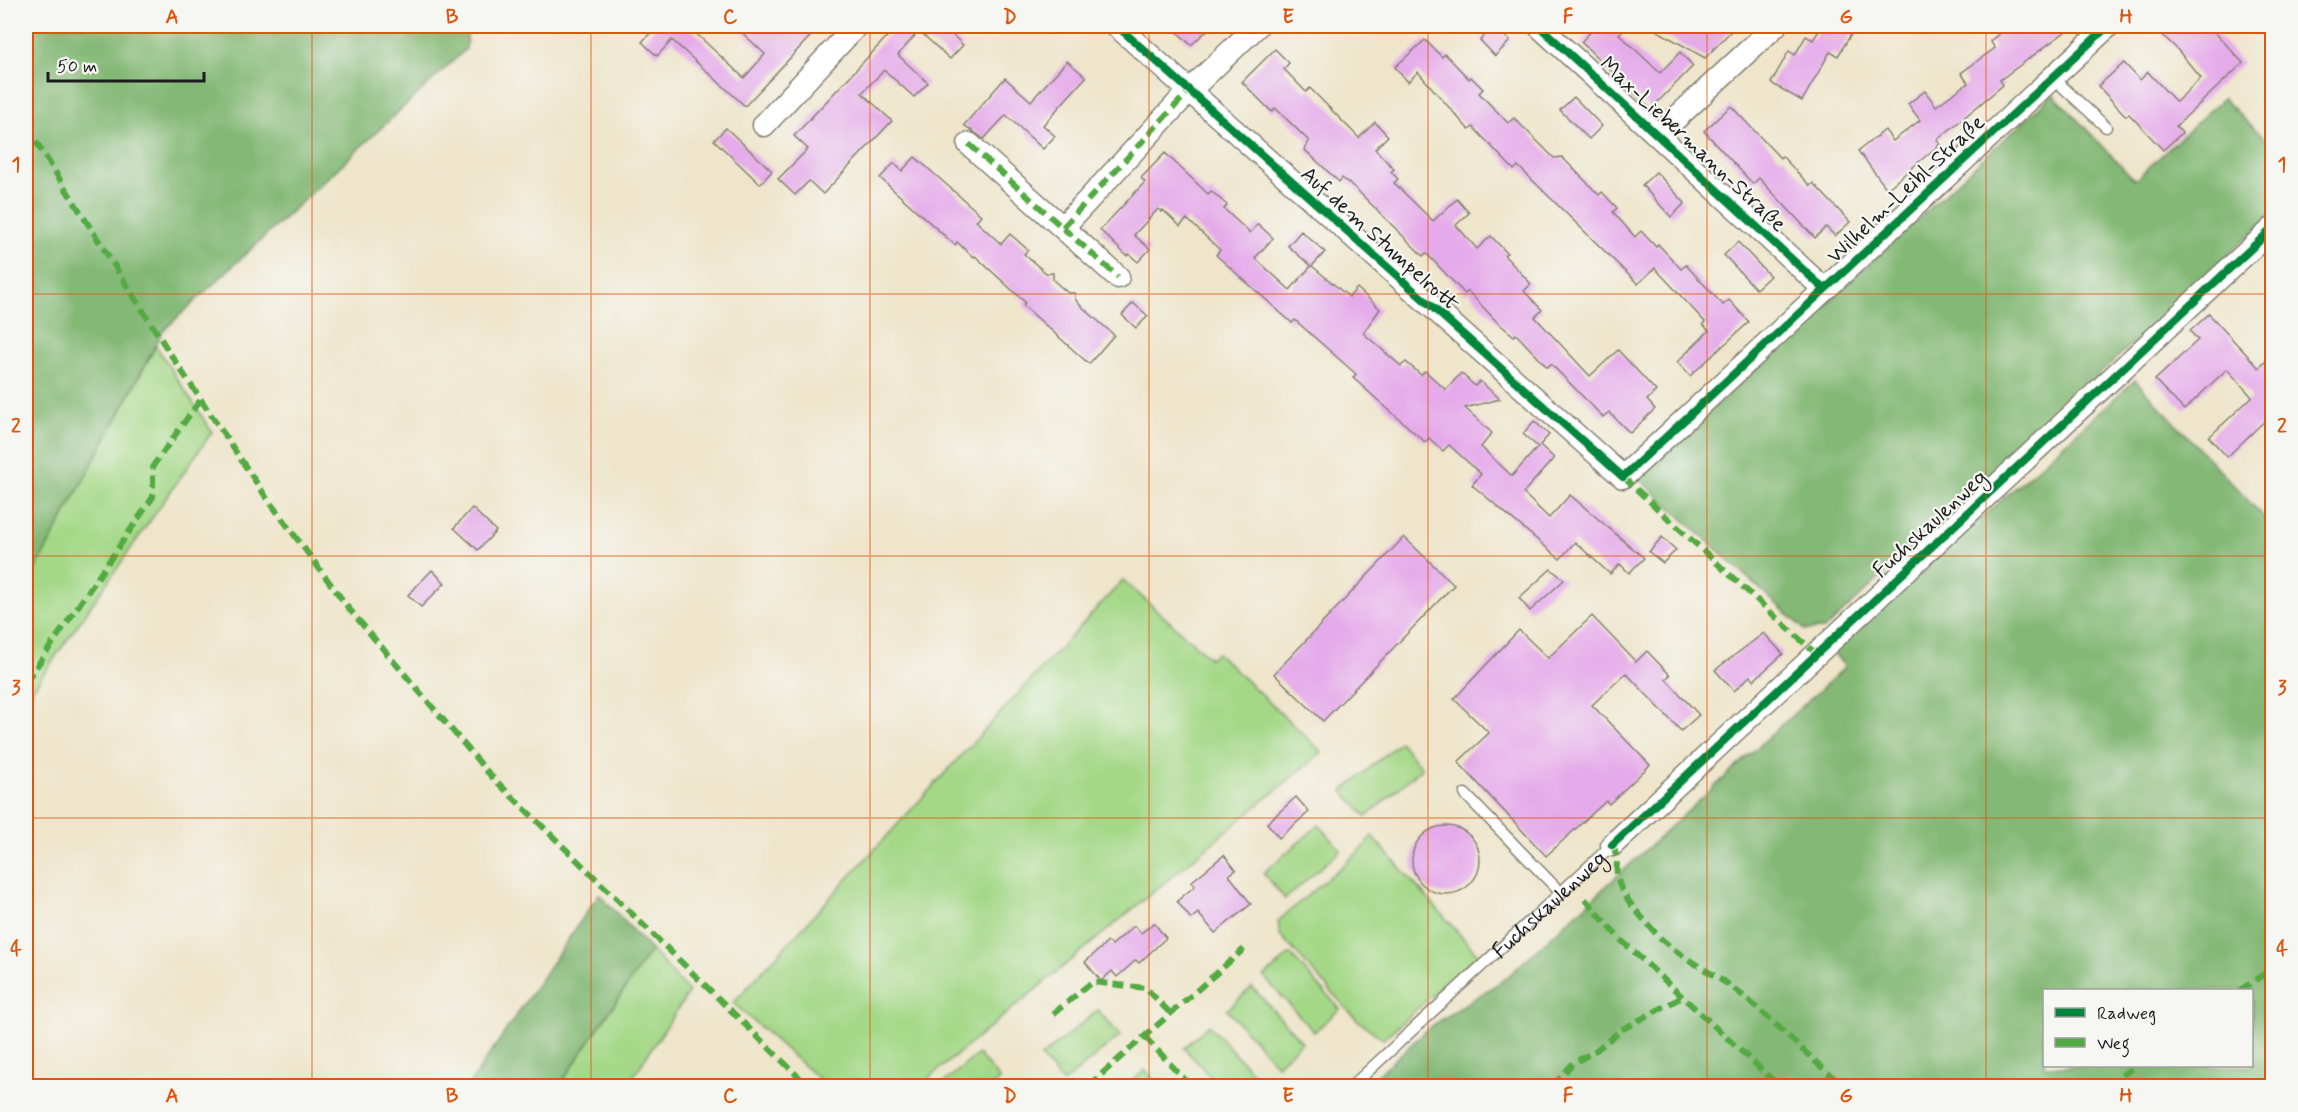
<svg xmlns="http://www.w3.org/2000/svg" width="2298" height="1112" viewBox="0 0 2298 1112" font-family="Mynerve,sans-serif">
  <rect width="100%" height="100%" fill="#f6f6f2"/>
  <filter id="ink" filterUnits="userSpaceOnUse"><feTurbulence type="fractalNoise" baseFrequency=".0167" numOctaves="2"/><feDisplacementMap in="SourceGraphic" scale="12" xChannelSelector="R" yChannelSelector="G"/><feConvolveMatrix kernelMatrix="1 2 1 2 8 2 1 2 1" color-interpolation-filters="sRGB"/></filter>
  <filter id="wash" filterUnits="userSpaceOnUse"><feTurbulence type="fractalNoise" baseFrequency=".008" numOctaves="4" result="noise"/><feDisplacementMap in="SourceGraphic" scale="24" xChannelSelector="R" yChannelSelector="G"/><feGaussianBlur stdDeviation="1.35" result="paint"/><feColorMatrix in="noise" values="0 0 0 0 0 0 0 0 0 0 0 0 0 0 0 0 0 1.4 0 .05"/><feComposite in="paint" operator="in"/></filter>
  <g filter="url(#wash)">
    <rect width="100%" height="100%" fill="#eee5ca"/>
    <g fill="#a4d887" stroke="#607a52" stroke-width="1.5">
      <path d="M156 346 212 432 26 699V587Z"/>
      <path d="M1123 580 1210 658 1217 653 1322 752 919 1086H827L733 1003Z"/>
      <path d="M1400 742 1422 768 1366 817 1343 791Z"/>
      <path d="M1319 825 1341 850 1285 899 1263 873Z"/>
      <path d="M1372 836 1478 955 1383 1039 1356 1019 1280 935 1278 921 1363 848Z"/>
      <path d="M651 950 689 992 627 1086H559Z"/>
      <path d="M1290 954 1340 1009 1314 1032 1264 977Z"/>
      <path d="M1252 987 1302 1042 1277 1065 1227 1010Z"/>
      <path d="M1098 1010 1120 1036 1063 1083 1041 1057Z"/>
      <path d="M1209 1025 1259 1080 1252 1086H1219L1184 1048Z"/>
      <path d="M978 1054 1000 1080 993 1086H940Z"/>
      <path d="M1145 1070 1160 1086H1126Z"/>
    </g>
    <g fill="#83b874" stroke="#506a48" stroke-width="1.5" fill-rule="evenodd">
      <path d="M26 26H468L466 49 163 331 26 587Z"/>
      <path d="M2053 94 2135 180 2223 98 2272 146V214L1825 629 1805 630 1636 476 1651 465Z"/>
      <path d="M2135 380 2272 526V1086H1366L1430 1027 1505 979 1845 667 1833 652ZM2044 990H2252V1066H2044Z"/>
      <path d="M599 894 651 950 559 1086H468Z"/>
    </g>
    <g id="blocks">
      <g fill="#e5aaea">
        <path d="M657 26H688L744 78 765 54 735 26H820L745 106 672 40 657 56 642 42Z"/>
        <path d="M897 26H943L963 45 950 59 919 31 898 55 928 83 914 97 884 70 862 93 892 121 823 194 809 181 795 195 778 179 808 149 794 136Z"/>
        <path d="M1171 26H1212L1191 45Z"/>
        <path d="M1495 26 1510 41 1495 56 1480 40Z"/>
        <path d="M1596 26H1628L1619 34 1660 73 1680 52 1693 66 1651 109 1581 42Z"/>
        <path d="M1649 26H1736L1705 58Z"/>
        <path d="M1822 26H1844L1853 31 1838 56 1830 52 1802 101 1771 83 1789 51 1795 55 1806 36 1813 40Z"/>
        <path d="M2009 26H2073L2000 80 2003 85 1937 140 1940 144 1887 189 1858 151 1885 130 1893 141 1920 120 1908 104 1925 91 1936 106 1968 83 1961 73 1995 48 1990 41Z"/>
        <path d="M2153 26H2209L2243 63 2176 126 2182 133 2163 150 2129 114 2126 116 2098 86 2124 63 2140 80 2148 72 2176 102 2201 78 2176 48Z"/>
        <path d="M1425 40 1442 57 1445 54 1469 79 1471 77 1483 89 1479 93 1508 123 1514 118 1554 158 1562 157 1599 195 1602 192 1617 208 1613 212 1635 237 1641 231 1656 247 1658 244 1681 269 1686 265 1723 305 1729 300 1749 322 1690 376 1677 362 1709 331 1703 324 1705 322 1655 268 1638 284 1518 166 1514 170 1473 127 1469 130 1418 72 1408 82 1395 67Z"/>
        <path d="M1275 49 1289 63 1284 69 1306 92 1310 88 1359 138 1375 122 1388 136 1375 149 1394 169 1391 172 1398 179 1394 183 1433 221 1457 199 1469 213 1456 225 1477 249 1491 236 1507 253 1504 255 1531 284 1524 291 1542 310 1535 317 1590 376 1618 350 1656 391 1647 400 1655 409 1630 433 1609 412 1603 417 1551 364 1547 367 1516 334 1514 336 1497 322 1468 291 1465 294 1426 253 1423 256 1355 188 1342 178 1339 182 1320 164 1305 150 1309 141 1275 108 1272 112 1242 82Z"/>
        <path d="M1067 61 1086 77 1043 125 1055 136 1043 149 1006 115 984 139 964 125 1005 78 1031 101Z"/>
        <path d="M1574 97 1602 126 1589 139 1560 110Z"/>
        <path d="M1731 106 1780 158 1782 156 1810 186 1813 183 1850 222 1835 236 1826 227 1815 238 1759 178 1753 184 1704 131Z"/>
        <path d="M726 128 772 171 760 184 714 140Z"/>
        <path d="M1165 153 1208 194 1211 191 1227 205 1224 209 1250 233 1258 224 1273 238 1255 258 1290 290 1311 266 1288 246 1301 231 1325 252 1312 266 1349 297 1357 288 1380 309 1363 333 1401 366 1406 362 1421 375 1425 371 1446 390 1461 373 1475 386 1480 381 1500 399 1465 408 1492 433 1481 447 1512 476 1538 447 1523 434 1534 421 1549 435 1540 445 1554 458 1523 493 1549 518 1570 495 1644 558 1629 573 1620 564 1610 574 1575 542 1560 559 1472 485 1481 474 1449 445 1443 451 1429 438 1425 442 1353 378 1356 374 1295 320 1292 323 1216 255 1220 250 1187 219 1180 226 1163 210 1162 212 1158 209 1134 235 1150 249 1138 262 1129 254 1127 256 1100 230 1145 182 1141 178Z"/>
        <path d="M915 157 981 215 976 221 1001 244 1010 234 1028 250 1024 254 1046 273H1053V280L1068 293H1075V299L1079 304 1114 335 1089 364 1023 305 1025 302 975 256 973 257 957 242 955 245 880 178 894 163 902 171Z"/>
        <path d="M1656 172 1685 203 1671 217 1642 185Z"/>
        <path d="M1738 242 1770 276 1756 289 1724 255Z"/>
        <path d="M1133 303 1148 316 1136 328 1122 315Z"/>
        <path d="M2209 314 2259 368 2272 355V414L2227 457 2209 437 2252 397 2227 369 2184 410 2155 380 2198 340 2190 331Z"/>
        <path d="M472 508 496 531 478 550 454 528Z"/>
        <path d="M1404 537 1454 585 1323 721 1274 674Z"/>
        <path d="M1662 537 1676 550 1663 563 1649 552Z"/>
        <path d="M1551 569 1564 580 1530 611 1519 598Z"/>
        <path d="M432 570 445 583 421 607 408 595Z"/>
        <path d="M1592 616 1636 662 1647 651 1670 675 1666 679 1699 715 1681 731 1626 673 1592 705 1650 765 1609 804 1606 801 1546 856 1458 762 1489 733 1454 699 1519 630 1548 658Z"/>
        <path d="M1764 633 1783 654 1754 680 1750 676 1734 691 1715 670Z"/>
        <path d="M1296 797 1309 812 1279 838 1267 823Z"/>
        <circle cx="1446" cy="860" r="34"/>
        <path d="M1224 855 1236 870 1229 875 1251 904 1215 933 1198 913 1191 919 1177 901 1195 886 1191 882Z"/>
        <path d="M1154 923 1166 938 1139 963 1136 960 1117 977 1112 971 1101 981 1085 962 1108 942 1112 945 1134 926 1141 933Z"/>
      </g>
    </g>
  </g>
  <g filter="url(#ink)">
    <use href="#blocks" fill-opacity="0" stroke="#858073" stroke-width="1.5"/>
    <g fill="none" stroke-linecap="round" stroke-linejoin="round">
      <g stroke="#858073" stroke-width="13">
        <g id="lane">
          <path d="M2052 77 2106 127"/>
          <path d="M1465 794 1561 893"/>
          <path id="s1" d="M1352 1086 1612 845"/>
        </g>
      </g>
      <g stroke="#858073" stroke-width="25">
        <g id="street">
          <path d="M1117 26 1623 477 2108 26"/>
          <path d="M1539 26 1823 288"/>
          <path d="M764 125 856 26"/>
          <path d="M1658 135 1775 26"/>
          <path d="M969 144 1118 277"/>
          <path d="M1063 227 1189 91 1257 26"/>
          <path d="M1612 845 2272 229"/>
        </g>
      </g>
      <use href="#lane" stroke="#fff" stroke-width="10"/>
      <use href="#street" stroke="#fff" stroke-width="22"/>
      <g stroke="#52a943" stroke-width="6" stroke-dasharray="12 6" stroke-linecap="butt">
        <path d="M26 126 171 355 266 497 350 610 491 776 808 1086"/>
        <path d="M969 144 1118 277"/>
        <path d="M1063 227 1189 91"/>
        <path d="M1623 477 1815 653"/>
        <path d="M26 682 153 497V466L201 399"/>
        <path d="M1612 845C1621 860 1614 866 1618 880 1622 897 1641 916 1652 929 1674 956 1710 970 1737 991 1775 1021 1807 1056 1843 1086"/>
        <path d="M1585 899 1621 940 1779 1086"/>
        <path d="M2240 990 2272 969"/>
        <path d="M1053 1014 1092 982 1146 988 1171 1014"/>
        <path d="M1145 1037 1191 1086"/>
        <path d="M1088 1086 1244 949"/>
        <path d="M1553 1086 1572 1064 1595 1051 1621 1030 1684 996"/>
        <path d="M2107 1086 2135 1066"/>
      </g>
      <g stroke="#f6f6f2" stroke-width="11">
        <g id="cycleway">
          <path d="M1117 26 1623 477 2108 26"/>
          <path d="M1539 26 1823 288"/>
          <path d="M1612 845 2272 229"/>
        </g>
      </g>
      <use href="#cycleway" stroke="#00873e" stroke-width="8"/>
    </g>
  </g>
  <path fill="none" stroke="#de560d" stroke-width="1.5" stroke-opacity="0.55" d="M312 26V1086M591 26V1086M870 26V1086M1149 26V1086M1428 26V1086M1707 26V1086M1986 26V1086M26 294H2272M26 556H2272M26 818H2272"/>
  <g text-anchor="middle" stroke-width="4.5" stroke-linejoin="round" paint-order="stroke">
    <g font-size="22" fill="#1c1c1c" stroke="#f6f6f2">
      <text transform="translate(1694 143) rotate(43)" y="8">Max-Liebermann-Straße</text>
      <text transform="translate(1905 188) rotate(-43)" y="8">Wilhelm-Leibl-Straße</text>
      <text transform="translate(1381 238) rotate(42)" y="8">Auf dem Stumpelrott</text>
      <text transform="translate(1929 523) rotate(-43)" y="8">Fuchskaulenweg</text>
      <text dy="8" stroke="none"><textPath href="#s1" startOffset="268">Fuchskaulenweg</textPath></text>
    </g>
  </g>
  <rect width="2298" height="1112" fill="none" stroke="#f6f6f2" stroke-width="66"/>
  <rect x="2043" y="989" width="210" height="78" fill="#f6f6f2" stroke="#9f9f9c" stroke-width="1.5"/>
  <rect x="2055" y="1008" width="30" height="9" fill="#00873e" stroke="#9f9f9c" stroke-width="1.5"/>
  <text x="2097" y="1019" font-size="18" fill="#1c1c1c">Radweg</text>
  <rect x="2055" y="1038" width="30" height="9" fill="#52a943" stroke="#9f9f9c" stroke-width="1.5"/>
  <text x="2097" y="1049" font-size="18" fill="#1c1c1c">Weg</text>
  <path d="M48 72v9h156v-9" fill="none" stroke="#1c1c1c" stroke-width="3"/>
  <text x="57" y="72" font-size="18" fill="#1c1c1c" stroke="#f6f6f2" stroke-width="4.5" paint-order="stroke">50 m</text>
  <rect x="33" y="33" width="2232" height="1046" fill="none" stroke="#de560d" stroke-width="2"/>
  <g font-size="20" text-anchor="middle" font-weight="bold" fill="#de560d">
    <text x="172" y="23">A</text>
    <text x="452" y="23">B</text>
    <text x="730" y="23">C</text>
    <text x="1010" y="23">D</text>
    <text x="1288" y="23">E</text>
    <text x="1568" y="23">F</text>
    <text x="1846" y="23">G</text>
    <text x="2126" y="23">H</text>
    <text x="16" y="171">1</text>
    <text x="2282" y="171">1</text>
    <text x="16" y="432">2</text>
    <text x="2282" y="432">2</text>
    <text x="16" y="694">3</text>
    <text x="2282" y="694">3</text>
    <text x="16" y="955">4</text>
    <text x="2282" y="955">4</text>
    <text x="172" y="1102">A</text>
    <text x="452" y="1102">B</text>
    <text x="730" y="1102">C</text>
    <text x="1010" y="1102">D</text>
    <text x="1288" y="1102">E</text>
    <text x="1568" y="1102">F</text>
    <text x="1846" y="1102">G</text>
    <text x="2126" y="1102">H</text>
  </g>
</svg>
